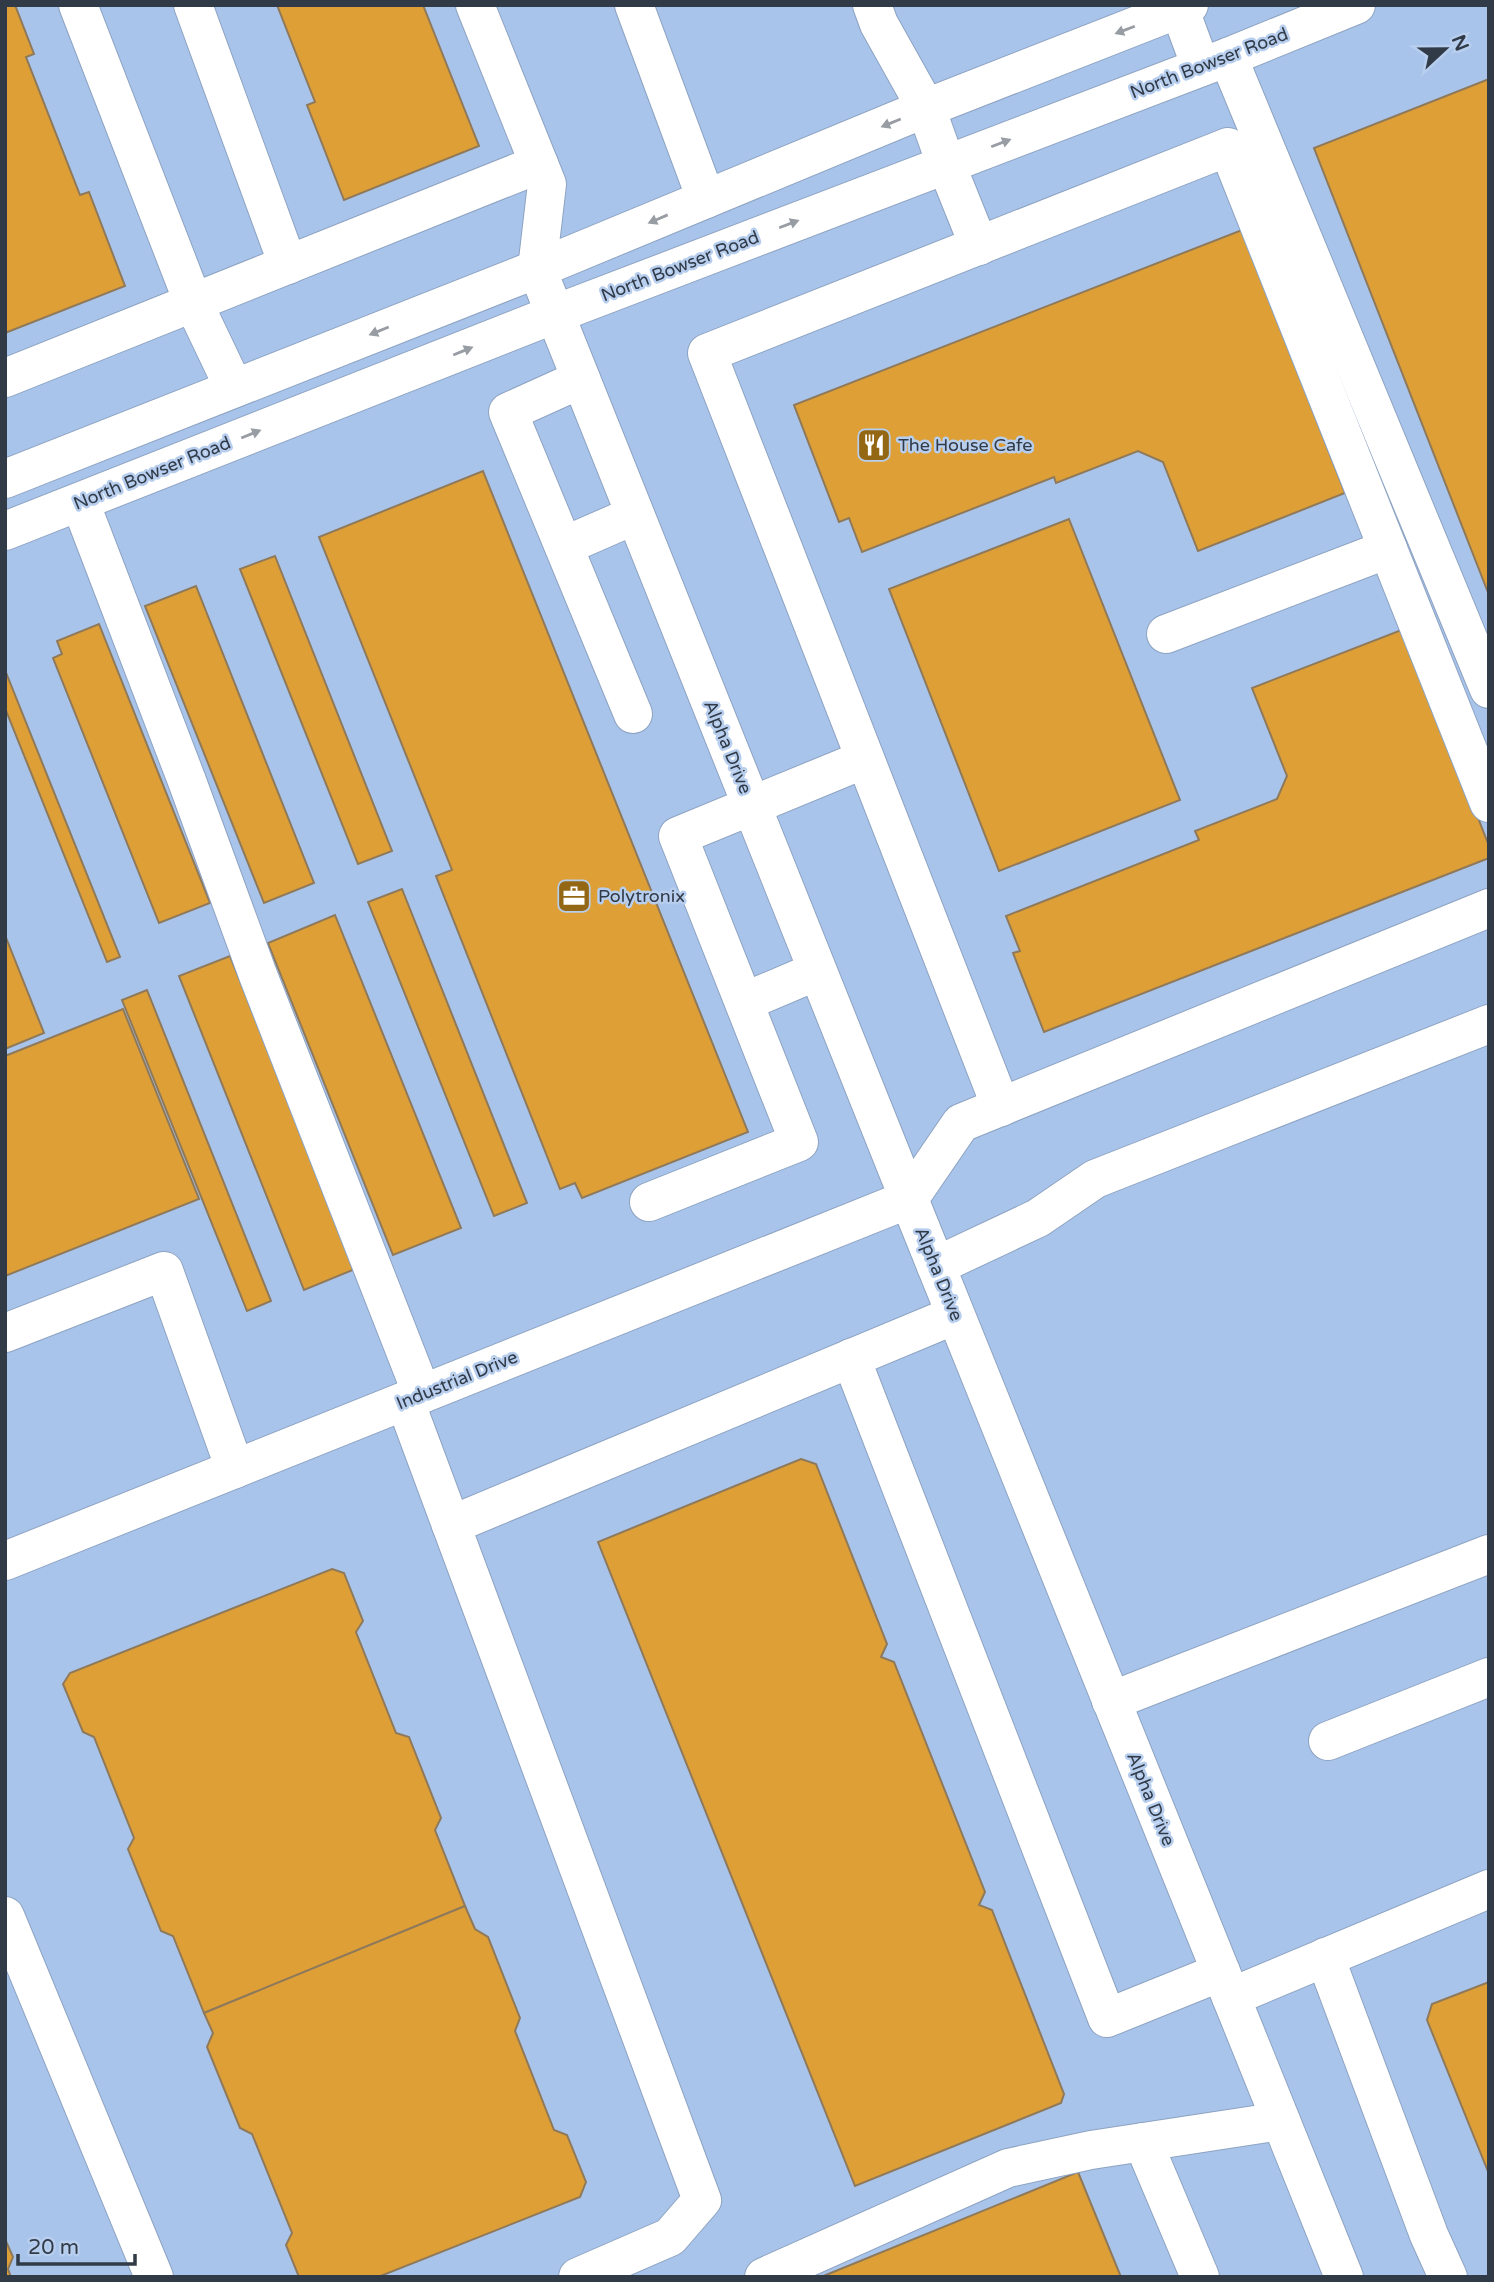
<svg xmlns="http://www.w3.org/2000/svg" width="1494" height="2282" viewBox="0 0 1494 2282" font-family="'Varela Round',sans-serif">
  <rect width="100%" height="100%" fill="#b7ceee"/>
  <rect fill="#a9c4ea" x="5" y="5" width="1484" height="2272"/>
  <g fill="#dea036" stroke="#8f795b" stroke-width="2">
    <path d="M5 5H15L34 54 26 57 80 195 89 192 125 286 5 333Z"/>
    <path d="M277 5H423L479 146 344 200 307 105 315 102Z"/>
    <path d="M1489 79V595L1314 148Z"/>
    <path d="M1242 230 1345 493 1198 551 1163 462 1138 451 1056 483 1054 477 862 552 849 518 839 522 794 405Z"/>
    <path d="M483 471 748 1132 582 1198 575 1183 560 1189 436 876 452 870 319 537Z"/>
    <path d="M1069 519 1180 800 999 871 889 589Z"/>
    <path d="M275 556 392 851 358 864 240 569Z"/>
    <path d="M196 586 314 883 264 903 145 606Z"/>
    <path d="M99 624 210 903 159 923 53 658 62 654 57 641Z"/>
    <path d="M1404 629 1489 846V858L1044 1032 1013 953 1020 951 1006 916 1199 840 1195 831 1277 799 1287 776 1252 688Z"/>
    <path d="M5 670 120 957 107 962 5 708Z"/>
    <path d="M402 889 527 1203 494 1216 368 902Z"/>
    <path d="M335 915 461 1228 393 1255 268 943Z"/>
    <path d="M5 935 44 1033 5 1049Z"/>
    <path d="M230 956 355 1269 304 1290 179 976Z"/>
    <path d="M147 990 271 1301 247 1311 122 1000Z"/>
    <path d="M123 1009 199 1199 5 1276V1056Z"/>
    <path d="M801 1459 816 1464 887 1644 881 1657 894 1662 985 1892 979 1905 992 1910 1064 2094 1061 2103 855 2186 598 1542Z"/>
    <path d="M332 1569 344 1573 363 1621 356 1632 396 1733 409 1737 441 1818 435 1830 465 1906 204 2013 173 1936 161 1931 128 1849 134 1838 94 1737 83 1732 63 1684 70 1673Z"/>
    <path d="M465 1906 475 1929 488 1937 520 2018 515 2031 554 2130 567 2135 586 2182 580 2197 378 2277H299L286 2245 292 2233 252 2134 240 2128 207 2047 213 2033 204 2013Z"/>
    <path d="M1489 1982V2174L1427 2020 1432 2004Z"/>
    <path d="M1078 2172 1121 2277H821Z"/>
    <path d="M5 2239 13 2257 8 2269 11 2277H5Z"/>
  </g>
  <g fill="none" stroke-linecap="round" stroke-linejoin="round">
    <g stroke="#8da3c2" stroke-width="40">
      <g id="minor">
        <path d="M78 5 193 302 234 388"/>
        <path d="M193 5 288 265"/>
        <path d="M475 5 547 184 537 269 909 1199 1344 2277"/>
        <path d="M634 5 706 199"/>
        <path d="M872 5 879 24 926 108 946 164 979 246"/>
        <path d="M1178 5 1201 67"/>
        <path d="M1228 57 1489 689"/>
        <path d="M5 378 539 164"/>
        <path d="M581 379 508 412 633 714"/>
        <path d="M5 479 537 269 926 108 1189 5"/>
        <path d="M80 502 187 781 258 975 422 1394"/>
        <path d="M5 531 555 314 1228 57 1356 5"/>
        <path d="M564 546 635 515"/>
        <path d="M1166 634 1388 549"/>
        <path d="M744 1002 817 971"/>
        <path d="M1001 1107 707 353 1228 147 1489 803"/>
        <path d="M649 1202 799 1142 678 836 865 759"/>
        <path d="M936 1266 1038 1218 1095 1179 1489 1024"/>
        <path d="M5 1333 164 1271 235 1469"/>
        <path d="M851 1358 1107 2018 1221 1972"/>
        <path d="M405 1401 702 2200 670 2237 578 2277"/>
        <path d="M451 1525 955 1315"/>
        <path d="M5 1561 909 1199 961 1123 1489 908"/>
        <path d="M1111 1701 1489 1554"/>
        <path d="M1328 1741 1489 1677"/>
        <path d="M5 1916 154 2277"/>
        <path d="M1325 1957 1429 2235 1448 2277"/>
        <path d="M1231 1997 1489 1889"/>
        <path d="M1143 2142 1200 2277"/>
        <path d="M764 2277 1008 2168 1091 2150 1281 2121"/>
      </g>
    </g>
    <use href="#minor" stroke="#fff" stroke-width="38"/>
  </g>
  <defs><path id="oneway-solid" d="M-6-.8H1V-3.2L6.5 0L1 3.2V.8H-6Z" transform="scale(1.75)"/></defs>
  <g fill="#989ca3">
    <use href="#oneway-solid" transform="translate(1125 30) rotate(159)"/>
    <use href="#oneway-solid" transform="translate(891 123) rotate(158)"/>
    <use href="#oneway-solid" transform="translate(1001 143) rotate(-21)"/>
    <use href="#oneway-solid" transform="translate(658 219) rotate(157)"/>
    <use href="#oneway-solid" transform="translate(789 224) rotate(-21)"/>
    <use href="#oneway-solid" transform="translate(379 331) rotate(158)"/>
    <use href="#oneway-solid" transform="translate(463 351) rotate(-22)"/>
    <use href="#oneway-solid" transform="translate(251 434) rotate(-22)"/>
  </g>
  <defs>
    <g id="restaurant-square" transform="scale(1.75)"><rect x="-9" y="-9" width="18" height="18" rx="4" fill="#946714" stroke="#b7ceee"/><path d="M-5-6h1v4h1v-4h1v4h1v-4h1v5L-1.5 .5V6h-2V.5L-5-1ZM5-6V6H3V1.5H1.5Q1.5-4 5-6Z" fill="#fff"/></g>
    <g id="office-square" transform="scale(1.75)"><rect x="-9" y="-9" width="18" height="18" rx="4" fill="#946714" stroke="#b7ceee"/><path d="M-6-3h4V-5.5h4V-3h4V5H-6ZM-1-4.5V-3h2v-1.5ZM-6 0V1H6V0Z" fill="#fff"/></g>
  </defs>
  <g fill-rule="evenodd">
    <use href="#restaurant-square" x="874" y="445"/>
    <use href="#office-square" x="574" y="896"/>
  </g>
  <g text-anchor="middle" stroke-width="5" stroke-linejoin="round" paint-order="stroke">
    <g font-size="18" fill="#313a47" stroke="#b7ceee">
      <text transform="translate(1209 63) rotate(-21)" y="6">North Bowser Road</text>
      <text transform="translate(680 266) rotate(-21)" y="6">North Bowser Road</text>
      <text transform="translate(152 473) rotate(-22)" y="6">North Bowser Road</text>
      <text transform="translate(728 747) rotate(68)" y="6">Alpha Drive</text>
      <text transform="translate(939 1274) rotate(68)" y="6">Alpha Drive</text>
      <text transform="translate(457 1380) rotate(-22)" y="6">Industrial Drive</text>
      <text transform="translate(1151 1799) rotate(68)" y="6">Alpha Drive</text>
    </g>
    <g font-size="18" fill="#313a47" stroke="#b7ceee" text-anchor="start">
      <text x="898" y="451">The House Cafe</text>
      <text x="598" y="902">Polytronix</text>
    </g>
  </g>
  <rect width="1494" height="2282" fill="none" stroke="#313a47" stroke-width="14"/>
  <g transform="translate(1445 49) rotate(68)" stroke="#b7ceee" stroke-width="5" paint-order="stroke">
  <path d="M0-5L12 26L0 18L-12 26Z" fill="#313a47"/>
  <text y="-10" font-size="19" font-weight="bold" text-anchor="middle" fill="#313a47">N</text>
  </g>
  <path d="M18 2254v10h117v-10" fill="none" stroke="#313a47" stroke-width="3.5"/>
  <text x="28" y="2254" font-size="21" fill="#313a47" stroke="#b7ceee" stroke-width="5" paint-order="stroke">20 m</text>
</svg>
